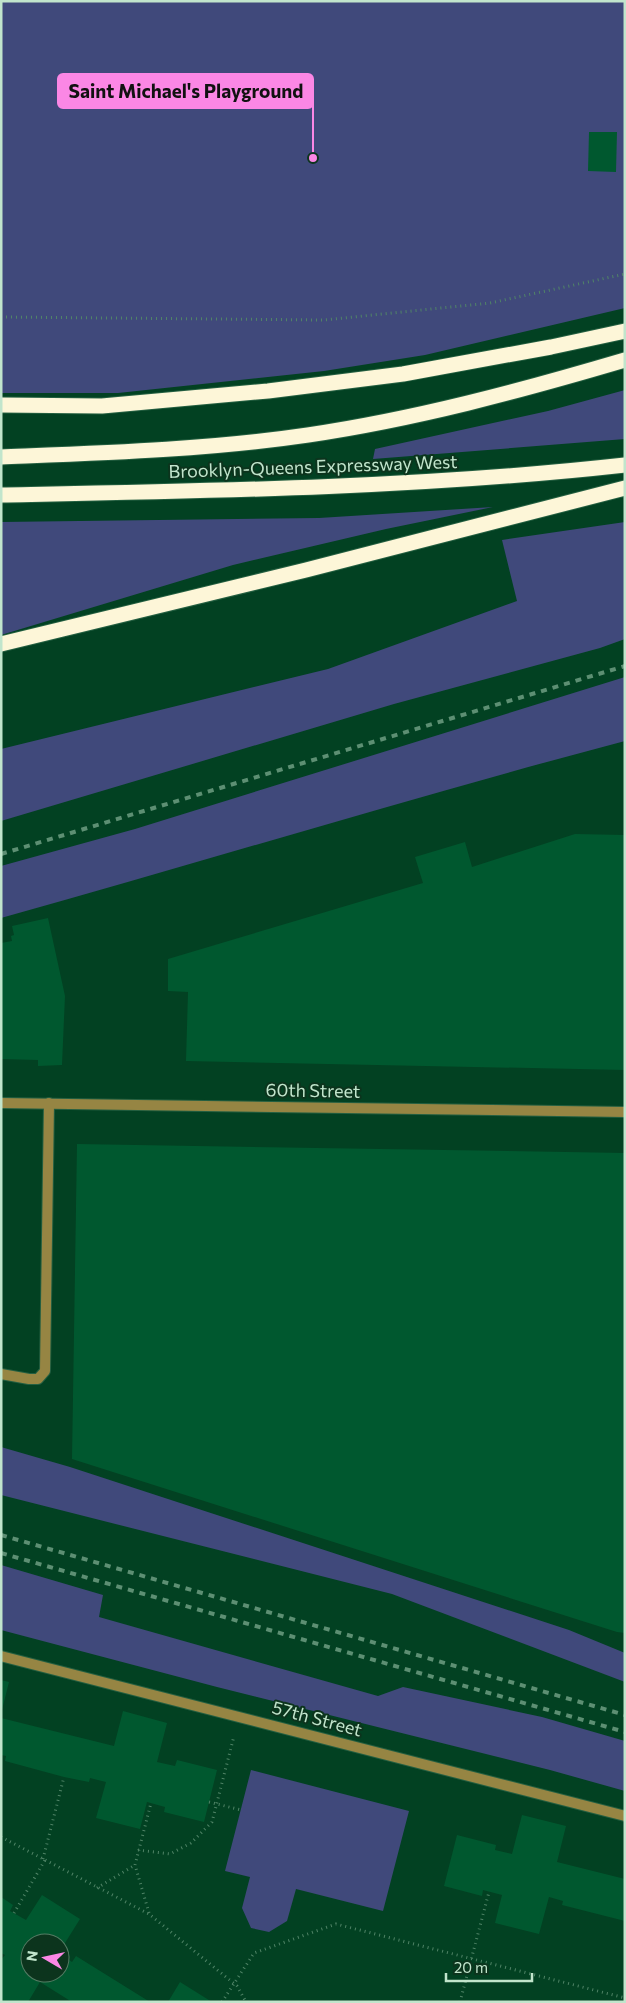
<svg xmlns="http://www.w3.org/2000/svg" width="626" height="2003" viewBox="0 0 626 2003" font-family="Commissioner,sans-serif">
  <rect width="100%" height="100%" fill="#024122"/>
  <g fill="#40497b">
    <path d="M1 1H625V308L425 355 324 371 118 393H1Z"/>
    <path d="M625 390V439L373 459 375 449 548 411Z"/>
    <path d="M493 507 386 529 233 565 1 635V522L319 518Z"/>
    <path d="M625 522V639L600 648 394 704 1 821V749L328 669 517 601 502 540Z"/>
    <path d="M625 677V741C416 796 209 860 1 918V866L135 829Z"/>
    <path d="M1 1447 70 1467 569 1630 625 1653V1682L392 1594 1 1495Z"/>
    <path d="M1 1565 103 1595 99 1617 378 1696 403 1687 542 1717 625 1741V1791L550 1770 217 1687 1 1630Z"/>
    <path d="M251 1770 409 1811 383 1911 296 1889 287 1921 269 1932 251 1928 242 1908 250 1877 225 1871Z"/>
  </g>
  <g fill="#00582f">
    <path d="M589 132H617L616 172 588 171Z"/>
    <path d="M575 834 625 835V1070L186 1061 188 992 168 991V959L423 883 415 857 465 842 472 867Z"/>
    <path d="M48 918 65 996 62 1065 38 1066V1060L1 1059V943L12 941 11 936 14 935 12 926Z"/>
    <path d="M77 1144 625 1153V1633L617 1632 72 1459Z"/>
    <path d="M1 1680 9 1682 2 1710H1Z"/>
    <path d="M123 1711 167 1723 157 1762 175 1766 177 1760 217 1770 204 1822 164 1812 165 1807 147 1802 140 1829 96 1818 106 1782 90 1778 89 1782 64 1777 5 1761 6 1756 1 1755V1718L114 1746Z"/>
    <path d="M522 1815 566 1826 557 1862 625 1879V1921L562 1905 563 1901 549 1897 539 1934 495 1923 502 1895 483 1890 482 1896 444 1886 457 1835 496 1845 495 1850 512 1854Z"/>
    <path d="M42 1895 80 1919 60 1951V1943H30V1973H60V1954L72 1962 76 1956 150 2002H72L40 1982 28 2002 1 2001V1960L5 1955 1 1953V1897L13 1905 10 1911 26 1920Z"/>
    <path d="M180 1982 212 2002H168Z"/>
  </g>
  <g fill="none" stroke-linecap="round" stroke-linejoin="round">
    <g stroke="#245f41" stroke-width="12">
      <path id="service" d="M1 1374 29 1379H38L45 1371 49 1103"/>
    </g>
    <g stroke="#245f41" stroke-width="12">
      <g id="minor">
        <path d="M1 1103 625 1112"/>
        <path d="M1 1656 625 1816"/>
      </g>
    </g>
    <g stroke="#245f41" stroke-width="17">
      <g id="motorway">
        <path d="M1 405 102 406 268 391 403 374 551 347 625 331"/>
        <path d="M1 457C103 453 206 450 308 435 416 419 520 391 625 360"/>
        <path d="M1 495C209 491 418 488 625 465"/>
        <path d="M1 644 306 570 625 488"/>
      </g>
    </g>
    <g stroke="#508467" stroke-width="3" stroke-dasharray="1 4" stroke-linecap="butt">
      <path d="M1 317 324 320 490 303 625 274"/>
      <path d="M209 1802 241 1810"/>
      <path d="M1 1837 149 1914 237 1986 246 2002"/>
      <path d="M138 1850 170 1854 191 1843 212 1822 234 1736"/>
      <path d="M43 1859 64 1777"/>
      <path d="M97 1888 135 1865"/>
      <path d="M14 1913 45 1860"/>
      <path d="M149 1913 135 1865 151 1803"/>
      <path d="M1 1955H5"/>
      <path d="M222 2002 254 1953 336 1924 625 1998"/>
      <path d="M460 2002 489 1892"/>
    </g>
    <use href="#service" stroke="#968543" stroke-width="10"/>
    <use href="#minor" stroke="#968543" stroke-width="10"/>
    <use href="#motorway" stroke="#fdf6d8" stroke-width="15"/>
    <g stroke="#5d8f73" stroke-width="4" stroke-dasharray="6 6" stroke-linecap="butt">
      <path d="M1 854 625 666"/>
      <path d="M1 1535 625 1715"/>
      <path d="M1 1553 625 1732"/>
    </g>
  </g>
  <g text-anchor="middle" stroke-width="4" stroke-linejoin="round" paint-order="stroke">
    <g font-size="18" fill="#c1e5cc" stroke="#0c341d">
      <text transform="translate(313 467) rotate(-2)" y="6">Brooklyn-Queens Expressway West</text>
      <text transform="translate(313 1091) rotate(1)" y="6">60th Street</text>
      <text transform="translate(317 1719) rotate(15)" y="6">57th Street</text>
    </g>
  </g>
  <path fill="none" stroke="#fb87e5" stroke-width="2" d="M313 158L313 91"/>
  <circle fill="#fb87e5" stroke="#0c341d" stroke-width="2" cx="313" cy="158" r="5"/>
  <rect fill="#fb87e5" stroke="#fb87e5" stroke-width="2" x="58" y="74" width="255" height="34" rx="5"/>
  <g font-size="19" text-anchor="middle" font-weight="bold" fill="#111">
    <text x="186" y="98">Saint Michael's Playground</text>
  </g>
  <rect width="626" height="2003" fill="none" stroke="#c1e5cc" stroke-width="5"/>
  <g transform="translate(45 1958) rotate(279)"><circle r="24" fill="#0c341d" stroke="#547b63"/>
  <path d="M0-4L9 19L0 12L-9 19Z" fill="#fb87e5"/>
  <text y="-8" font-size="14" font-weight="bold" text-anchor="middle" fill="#c1e5cc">N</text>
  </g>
  <path d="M446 1973v8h86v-8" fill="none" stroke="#c1e5cc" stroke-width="2.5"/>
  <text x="454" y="1973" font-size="15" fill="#c1e5cc" stroke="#0c341d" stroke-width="4" paint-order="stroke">20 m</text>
</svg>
